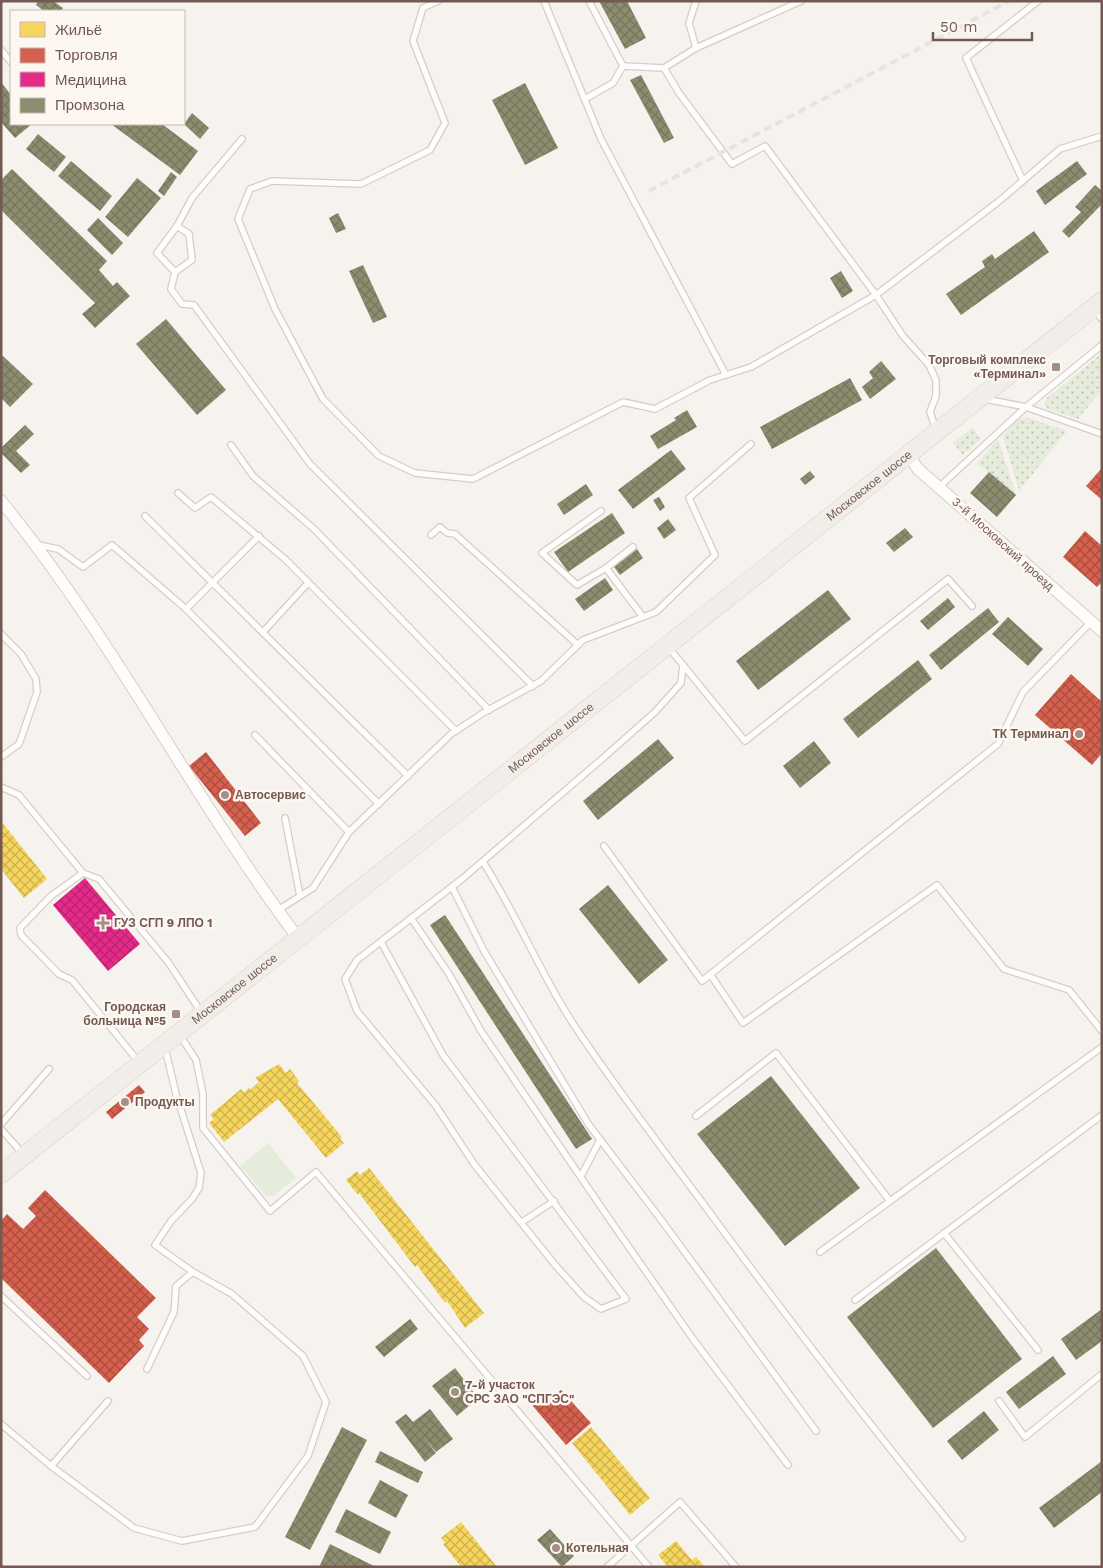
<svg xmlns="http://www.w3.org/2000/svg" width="1103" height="1568" viewBox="0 0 1103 1568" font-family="'Work Sans',sans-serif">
  <defs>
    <pattern id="grass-dots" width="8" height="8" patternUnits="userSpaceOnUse" patternTransform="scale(1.25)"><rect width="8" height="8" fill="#e6ecdb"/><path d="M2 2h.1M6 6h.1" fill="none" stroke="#bfc2b4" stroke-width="1.8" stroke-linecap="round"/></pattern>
    <pattern id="homes-cross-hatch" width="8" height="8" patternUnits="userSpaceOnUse" patternTransform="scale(1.25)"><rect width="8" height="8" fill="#f6d55c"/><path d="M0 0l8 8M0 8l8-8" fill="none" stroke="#ccb04e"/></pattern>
    <pattern id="shops-cross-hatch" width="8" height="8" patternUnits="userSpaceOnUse" patternTransform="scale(1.25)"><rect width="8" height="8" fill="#d6604d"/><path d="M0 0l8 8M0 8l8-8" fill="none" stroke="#a94f40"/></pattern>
    <pattern id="health-cross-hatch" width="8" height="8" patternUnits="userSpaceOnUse" patternTransform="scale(1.25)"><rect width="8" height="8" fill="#e7298a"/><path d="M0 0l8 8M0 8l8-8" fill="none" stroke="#b6266e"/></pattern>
    <pattern id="industry-cross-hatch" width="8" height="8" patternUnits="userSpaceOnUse" patternTransform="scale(1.25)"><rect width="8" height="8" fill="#8c8c6e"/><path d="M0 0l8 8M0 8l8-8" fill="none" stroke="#77755d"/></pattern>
  </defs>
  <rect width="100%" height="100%" fill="#f6f3ee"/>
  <g fill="url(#grass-dots)">
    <path d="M1102 353V390L1078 419 1048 409 1044 404 1047 398Z"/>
    <path d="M1028 418 1067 431 1019 491 1003 436 1017 420Z"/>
    <path d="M972 428 981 439 963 455 953 443Z"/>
    <path d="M998 439 1016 495 977 463Z"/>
  </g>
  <path fill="#e6ecdb" d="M268 1143 296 1178 274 1196H266L240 1166Z"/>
  <g fill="url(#homes-cross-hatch)">
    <path d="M1 821 47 879 24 898 1 869Z"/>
    <path d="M279 1064 286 1073 290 1069 299 1081 297 1083 342 1137 340 1139 344 1143 326 1158 278 1099 224 1142 209 1123 214 1119 210 1115 241 1089 244 1092 249 1088 250 1090 259 1082 255 1078Z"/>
    <path d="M369 1168 484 1313 465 1328 447 1301 445 1303 417 1265 415 1267 359 1193 358 1195 346 1180 357 1171 360 1175Z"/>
    <path d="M591 1427 650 1498 630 1515 572 1443Z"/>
    <path d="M461 1522 497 1567H461L443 1544 445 1543 441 1538Z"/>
    <path d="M676 1541 692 1560 696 1557 705 1567H665L667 1566 658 1555Z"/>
  </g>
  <g fill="url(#shops-cross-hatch)">
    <path d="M1102 468V500L1086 486Z"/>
    <path d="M1085 531 1102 546V582L1097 587 1063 557Z"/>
    <path d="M1071 674 1102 702V753L1092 765 1035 715Z"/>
    <path d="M206 752 261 823 245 836 189 766Z"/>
    <path d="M139 1085 145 1092 112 1119 106 1112Z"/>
    <path d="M45 1190 156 1298 137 1317 149 1329 139 1340 144 1346 109 1383 1 1278V1221L7 1214 23 1229 36 1216 28 1208Z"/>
    <path d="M561 1390 591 1423 566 1445 532 1405 546 1393 551 1398Z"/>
  </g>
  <path fill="url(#health-cross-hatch)" d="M85 878 140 944 108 971 53 905Z"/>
  <g fill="url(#industry-cross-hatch)">
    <path d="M38 1H53L63 8 61 11H44L36 5Z"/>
    <path d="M599 1H627L646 38 625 49Z"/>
    <path d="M641 75 674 138 664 143 630 80Z"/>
    <path d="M1 82 11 95V124H32L15 138 1 122Z"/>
    <path d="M525 83 558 148 525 165 492 100Z"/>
    <path d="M192 113 209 128 200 139 184 124Z"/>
    <path d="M111 124H162L198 151 180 175Z"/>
    <path d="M38 134 66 157 54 172 26 149Z"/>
    <path d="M71 161 112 196 100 211 58 176Z"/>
    <path d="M1077 161 1087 174 1045 205 1036 191Z"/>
    <path d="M12 169 107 261 99 270 113 286 117 282 130 296 95 328 82 314 95 303 1 210V180Z"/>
    <path d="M171 172 177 177 164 196 158 191Z"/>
    <path d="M137 178 161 198 128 237 105 217Z"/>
    <path d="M1095 185 1102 191V204L1069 238 1062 231 1081 212 1075 207Z"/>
    <path d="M338 213 346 229 336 233 329 218Z"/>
    <path d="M98 218 123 243 112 255 87 230Z"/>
    <path d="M1034 231 1049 252 961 315 946 294 985 267 982 261 992 254 995 259Z"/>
    <path d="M363 265 387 317 373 323 349 271Z"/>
    <path d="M841 271 853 291 842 298 830 278Z"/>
    <path d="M166 319 226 390 197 415 136 344Z"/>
    <path d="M3 356 33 384 10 407 1 398V358Z"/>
    <path d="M881 361 896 379 870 399 862 387 873 378 869 372Z"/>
    <path d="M850 378 862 400 772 449 760 427Z"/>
    <path d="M687 410 697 427 658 449 650 436 676 420 674 418Z"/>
    <path d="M25 425 34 434 16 451 30 465 21 473 1 453V448Z"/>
    <path d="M671 450 686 469 633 509 618 490Z"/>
    <path d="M810 471 815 477 805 485 800 479Z"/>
    <path d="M989 472 1016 495 997 517 970 493Z"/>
    <path d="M586 484 593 495 564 515 557 504Z"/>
    <path d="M659 497 665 507 660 511 653 500Z"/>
    <path d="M612 513 625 533 568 572 554 552Z"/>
    <path d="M668 519 676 530 664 539 657 528Z"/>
    <path d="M905 528 913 537 894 552 886 543Z"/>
    <path d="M637 549 643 558 620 575 614 567Z"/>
    <path d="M605 578 613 590 584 611 575 599Z"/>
    <path d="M828 590 851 619 758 690 736 661Z"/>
    <path d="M948 598 955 607 928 630 920 621Z"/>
    <path d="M988 608 999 622 941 670 929 655Z"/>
    <path d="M1008 617 1043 649 1028 666 992 634Z"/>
    <path d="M918 660 932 679 858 738 843 719Z"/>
    <path d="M658 739 674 758 598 820 583 801Z"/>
    <path d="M814 741 831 763 800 788 783 766Z"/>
    <path d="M608 885 668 960 639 984 579 909Z"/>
    <path d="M445 915 592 1139 576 1149 430 925Z"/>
    <path d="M771 1076 860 1188 785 1246 697 1134Z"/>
    <path d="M936 1248 1022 1359 933 1428 847 1317Z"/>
    <path d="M1102 1309V1341L1076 1360 1061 1339Z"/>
    <path d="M410 1319 418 1329 384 1357 375 1347Z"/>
    <path d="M1053 1356 1066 1374 1019 1409 1006 1392Z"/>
    <path d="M455 1368 478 1398 457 1416 432 1386Z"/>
    <path d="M430 1409 453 1439 436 1452 423 1436 436 1453 425 1462 395 1422 406 1414 413 1422Z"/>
    <path d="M984 1411 999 1430 962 1460 947 1441Z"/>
    <path d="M342 1427 367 1440 310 1550 285 1537Z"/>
    <path d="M380 1451 423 1472 418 1483 375 1462Z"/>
    <path d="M1102 1461V1492L1054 1528 1039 1508Z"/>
    <path d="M380 1480 408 1495 396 1518 368 1503Z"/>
    <path d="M346 1509 391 1532 380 1554 335 1532Z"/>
    <path d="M550 1529 574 1556 562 1567 537 1540Z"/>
    <path d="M330 1544 376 1567H319Z"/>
  </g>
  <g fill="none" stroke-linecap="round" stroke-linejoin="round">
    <g stroke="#d4cec9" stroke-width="8">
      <g id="lane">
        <path d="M438 1 423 8 413 41 445 123 430 150 361 184 272 181 250 189 238 219 275 309 323 399 379 456 415 473 473 479 623 402 655 409 710 380 751 367 876 295 765 146 732 164 679 93 664 68"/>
        <path d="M544 1 601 139 726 375"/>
        <path d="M589 1 623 66"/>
        <path d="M696 1 689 23 696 48"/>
        <path d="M1 50 11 62"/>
        <path d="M585 99 613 83 623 66 664 68 696 48 801 1"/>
        <path d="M1023 181 966 58 1038 1"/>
        <path d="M177 226 192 198 242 139"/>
        <path d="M175 272 157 253 177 226 189 234 192 260 175 272 171 289 182 304 194 305 310 464 533 686"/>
        <path d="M1095 311 1102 319"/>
        <path d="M985 399 1026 407 1102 434"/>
        <path d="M936 430 930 412 936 396V380L929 365 903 336 876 295 998 202 1060 149 1102 136"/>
        <path d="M231 445 253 476 314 529 489 710"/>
        <path d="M939 487 1026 407 1102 345"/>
        <path d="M178 493 195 508 211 497 285 559 456 731"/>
        <path d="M601 511 542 553 577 585 606 568 633 547"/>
        <path d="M145 516 408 776"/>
        <path d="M431 535 440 527 447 533 455 534 578 645"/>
        <path d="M38 545 58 549 83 567 112 545 186 609 379 804"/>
        <path d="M606 568 643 617"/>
        <path d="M186 609 259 536"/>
        <path d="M263 632 308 583"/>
        <path d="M1 634 21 654 36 679 37 692 19 744 1 757"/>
        <path d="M683 665 745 741 948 579 972 606"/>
        <path d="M255 735 349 832"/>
        <path d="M1 787 19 795 83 873 51 896 20 928 21 935 59 974 72 980 138 1061"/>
        <path d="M285 818 300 896"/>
        <path d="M604 846 702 981 998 744 1023 692 1091 622"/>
        <path d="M483 862C516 913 539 971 572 1022 612 1083 656 1140 699 1198 784 1314 871 1427 962 1538"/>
        <path d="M83 873 99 879 168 962 201 1012"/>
        <path d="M452 887 484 951 589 1125 662 1221 816 1431"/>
        <path d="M278 910 313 888 349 832 451 734 483 713 541 681 583 640 656 612 715 555 689 498 751 444"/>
        <path d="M411 918 449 974 481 1031 610 1220 693 1339 788 1465"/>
        <path d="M381 942 443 1055 626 1299 601 1309 584 1297 556 1266 474 1164 436 1106 357 1011 345 979 357 960 462 879 602 759 655 712 681 683 683 665 668 647"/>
        <path d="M710 974 743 1023 937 885 1004 969 1069 990 1102 1031"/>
        <path d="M179 1034 196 1060 203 1094V1128L270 1211 316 1172 649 1567"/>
        <path d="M696 1116 776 1053 890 1201"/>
        <path d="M1 1124 49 1069"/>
        <path d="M1 1129 23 1154"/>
        <path d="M581 1176 600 1140"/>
        <path d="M522 1222 554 1201"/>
        <path d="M944 1233 1038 1350"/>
        <path d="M820 1252 1102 1047"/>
        <path d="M1 1296 87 1376"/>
        <path d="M855 1300 1102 1115"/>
        <path d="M147 1369 174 1312 176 1286 193 1272"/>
        <path d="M999 1401 1025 1437 1102 1374"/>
        <path d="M1 1424 51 1466 134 1528 182 1541 255 1527 308 1456 326 1402 303 1356 232 1294 193 1272 155 1245 171 1221 192 1199 199 1188 201 1173 176 1094 165 1048"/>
        <path d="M51 1466 108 1401"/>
        <path d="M607 1567 680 1502 736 1567"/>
      </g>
    </g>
    <g stroke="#d4cec9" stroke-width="13">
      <g id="street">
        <path d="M907 453 918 469 1102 631"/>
        <path d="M1 501C113 638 192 797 298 938"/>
      </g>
    </g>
    <g stroke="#d8d0cc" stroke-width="19">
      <g id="primary">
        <path id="s1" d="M1 1174 1102 301"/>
      </g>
    </g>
    <use href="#lane" stroke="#fefdfc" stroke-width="5.5"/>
    <use href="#street" stroke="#fefdfc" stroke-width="11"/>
    <use href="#primary" stroke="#f1ede8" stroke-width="18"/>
    <path stroke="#e5e3e6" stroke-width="4" stroke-dasharray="8 5" stroke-linecap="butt" d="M649 191 1009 1"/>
  </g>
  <g fill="#a18f88" stroke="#fdf7f1" stroke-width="2">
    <rect x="1051" y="362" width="10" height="10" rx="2.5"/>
    <circle cx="1079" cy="734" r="5"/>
    <circle cx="225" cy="795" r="5"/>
    <path d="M100.5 915.5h5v5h5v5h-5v5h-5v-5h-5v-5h5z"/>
    <rect x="171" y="1009" width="10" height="10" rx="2.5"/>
    <circle cx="125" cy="1102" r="5"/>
    <circle cx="455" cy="1392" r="5"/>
    <circle cx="556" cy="1548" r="5"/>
  </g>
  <g text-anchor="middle" stroke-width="5" stroke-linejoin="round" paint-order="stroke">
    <g font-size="12" font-weight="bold" fill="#735951" stroke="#fdf7f1" text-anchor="start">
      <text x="1046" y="364" text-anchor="end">Торговый комплекс<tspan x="1046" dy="14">«Терминал»</tspan></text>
      <text x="1069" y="738" text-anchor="end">ТК Терминал</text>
      <text x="235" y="799">Автосервис</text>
      <text x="114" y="927">ГУЗ СГП 9 ЛПО 1</text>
      <text x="166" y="1011" text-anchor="end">Городская<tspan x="166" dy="14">больница №5</tspan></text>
      <text x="135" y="1106">Продукты</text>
      <text x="465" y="1389">7-й участок<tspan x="465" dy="14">СРС ЗАО "СПГЭС"</tspan></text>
      <text x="566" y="1552">Котельная</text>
    </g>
    <g font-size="12" fill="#735951" stroke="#fdf7f1">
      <text dy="4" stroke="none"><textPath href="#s1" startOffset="1108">Московское шоссе</textPath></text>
      <text transform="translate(1003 544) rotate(42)" y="4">3-й Московский проезд</text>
      <text dy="4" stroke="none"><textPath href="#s1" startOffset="702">Московское шоссе</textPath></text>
      <text dy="4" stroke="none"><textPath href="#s1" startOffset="298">Московское шоссе</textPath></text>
    </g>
  </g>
  <rect width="1103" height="1568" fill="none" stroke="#735951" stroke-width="5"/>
  <rect x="10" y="10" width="175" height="115" fill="#fdf7f1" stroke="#c6b8b1"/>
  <rect x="20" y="22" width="25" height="15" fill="#f6d55c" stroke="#c6b8b1"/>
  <text x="55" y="35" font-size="15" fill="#735951">Жильё</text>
  <rect x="20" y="48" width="25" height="15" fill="#d6604d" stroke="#c6b8b1"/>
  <text x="55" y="60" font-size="15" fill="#735951">Торговля</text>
  <rect x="20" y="72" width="25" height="15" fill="#e7298a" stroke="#c6b8b1"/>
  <text x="55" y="85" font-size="15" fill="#735951">Медицина</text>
  <rect x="20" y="98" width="25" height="15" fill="#8c8c6e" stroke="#c6b8b1"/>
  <text x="55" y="110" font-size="15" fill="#735951">Промзона</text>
  <path d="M933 32v8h99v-8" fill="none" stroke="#735951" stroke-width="2.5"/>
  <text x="940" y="32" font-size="15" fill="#735951" stroke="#fdf7f1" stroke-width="4" paint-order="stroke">50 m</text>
</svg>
